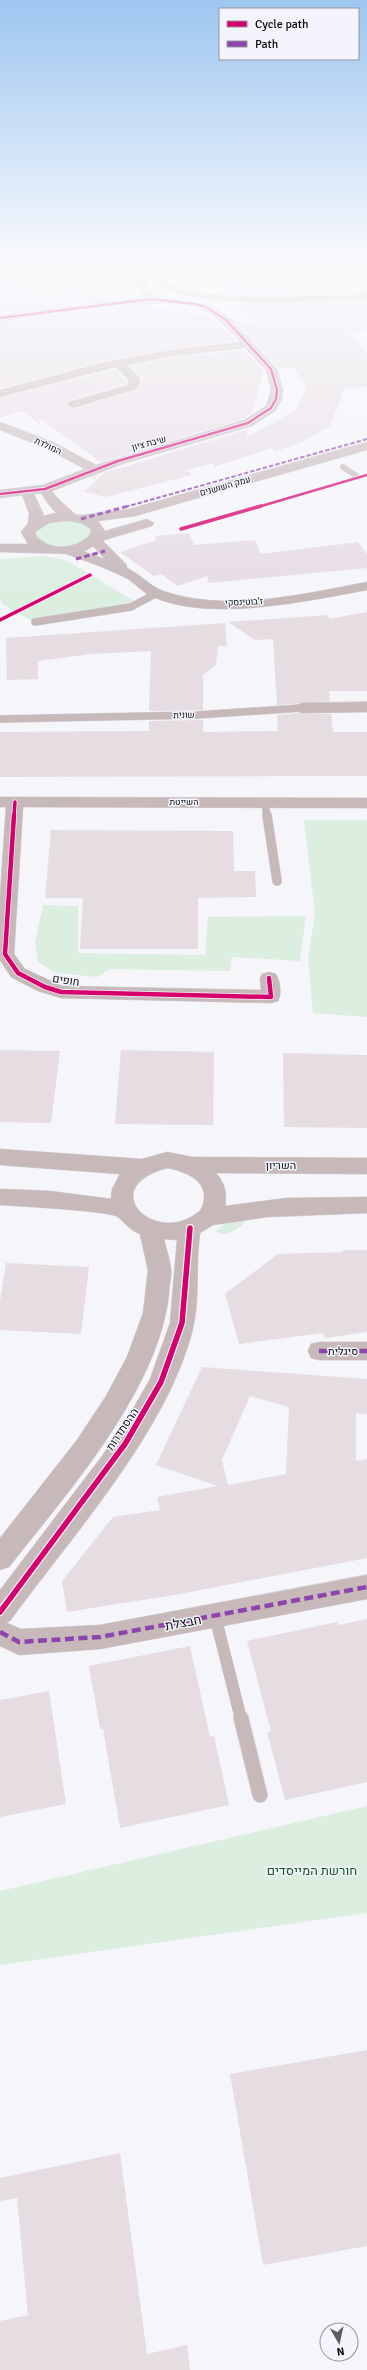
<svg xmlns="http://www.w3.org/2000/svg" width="367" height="2370" viewBox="0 0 367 2370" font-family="Signika,Heebo,sans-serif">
  <rect width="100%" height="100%" fill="#f5f5fa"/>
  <g fill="#dbeee0">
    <path d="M68 520C79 522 89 523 91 535 78 553 53 546 36 539L35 532C43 521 56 522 68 520Z"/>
    <path d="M43 556 66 560 137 603 32 621 2 604 0 600V559Z"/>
    <path d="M304 820H367V1017L313 1013 308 958 315 914Z"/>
    <path d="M43 905 78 906V953L205 955 208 917 306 916 300 961 232 957 230 971 109 969 98 977 56 973 38 962 35 943Z"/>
    <path d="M235 1215 250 1217C242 1226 226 1240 216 1231Z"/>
    <path d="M367 1806V1913L0 1965V1891Z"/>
  </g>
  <g fill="#e6dde3" fill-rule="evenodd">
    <path d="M0 265H14L28 295 63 292 111 300 0 313Z"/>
    <path d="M212 265H295L300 275 367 271V293L290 295 226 294Z"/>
    <path d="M367 301V330L349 333 367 354V387L345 388 330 426 301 443 276 451 272 448 214 467 213 463 186 470 192 475 106 497 84 492 104 473 249 429 246 438 296 410 306 388 294 368 279 369 234 320 256 324 235 303Z"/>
    <path d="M146 305 210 316 237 341 172 349 101 362 0 388V322L105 308Z"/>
    <path d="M244 350 264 370 252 413 243 419 101 462 39 418 40 424 22 411 0 418V398L116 369 126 380V384L68 401 66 405 73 409 137 390 141 385 142 378 130 366 172 357Z"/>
    <path d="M189 533 194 545 255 540 261 554 358 542 367 554V568L209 583 207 576 178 586 161 574 154 576 120 552 156 540 155 536Z"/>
    <path d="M367 612V691H329L330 701 277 705 273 639 255 640 228 622 328 615 329 619Z"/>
    <path d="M225 623 227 646H218L216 665 203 675V710L149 711 151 651 91 654 38 661V679L7 680 6 638Z"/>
    <path d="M298 713 331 714 333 732H367V776L0 777V732L149 731V721L203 720V732L278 731 277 715Z"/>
    <path d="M51 830 233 831 234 871H255L256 897 198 898V949H80L83 898H45Z"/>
    <path d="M0 1050 60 1051 51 1123 0 1122Z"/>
    <path d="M121 1050 214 1052 213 1125 115 1124Z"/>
    <path d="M283 1053 367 1055V1128L284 1127Z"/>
    <path d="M343 1250H367V1332L325 1338 323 1333 239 1344 225 1294 278 1254 343 1252Z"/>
    <path d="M6 1263 89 1267 81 1334 0 1330V1301Z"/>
    <path d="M202 1367 367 1379V1414L356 1413V1461L367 1459V1558L180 1594 67 1612 62 1581 113 1517 160 1510 157 1497 218 1486 156 1465ZM250 1396 289 1407 286 1474 228 1485 222 1460Z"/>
    <path d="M367 1619V1782L285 1800 267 1732 271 1731 247 1641 337 1622 338 1625Z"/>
    <path d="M190 1646 210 1737 214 1736 229 1805 120 1828 103 1729H100L89 1666Z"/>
    <path d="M49 1691 66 1804 0 1817V1700Z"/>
    <path d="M367 2050V2246L263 2265 230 2074Z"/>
    <path d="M120 2153 147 2354 187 2345 190 2370H0V2321L28 2315 17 2198 0 2201V2178Z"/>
  </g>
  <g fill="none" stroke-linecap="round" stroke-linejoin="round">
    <g stroke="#d1d1d4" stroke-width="6">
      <g id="service-far4">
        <path d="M149 265C151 271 153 277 158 281 190 308 323 298 367 297"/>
        <path d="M343 467 358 477"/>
      </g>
    </g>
    <g stroke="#d1d1d4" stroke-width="8">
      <g id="service-far3">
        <path d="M35 622 131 607 157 593"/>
        <path d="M0 719 197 715 301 708"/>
        <path d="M265 802 267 816"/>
      </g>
    </g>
    <g stroke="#d1d1d4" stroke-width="10">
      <path id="service-far2" d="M267 815 277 881"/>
    </g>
    <g stroke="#d1d1d4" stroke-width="12">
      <path id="service-far1" d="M215 1616 241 1719"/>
    </g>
    <g stroke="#d1d1d4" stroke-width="16">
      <path id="service" d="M241 1718 260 1795"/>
    </g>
    <g stroke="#d1d1d4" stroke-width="1">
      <g id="minor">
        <path d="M123 265H133L154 296 210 305 230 318 277 369 283 390 282 399 275 411 252 426 122 464 52 491C60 503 70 507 77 517L75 520C60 523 48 504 41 493L34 494 43 513 42 524 35 528 30 527 28 524 29 513 22 495 0 498V490L43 485 85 469 45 448 0 430V422L53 442 96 465 244 420 266 406 271 390 266 370 245 348 172 356 127 365 140 378V384L136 389 73 408 69 406 67 404 69 402 128 385V379L116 367 0 397V390L101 363 172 350 240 342C229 329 218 318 203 310 168 292 43 316 0 321V315L144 297Z"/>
        <path d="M94 536 99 537 126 564 127 568C140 574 150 586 163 591 227 613 303 594 367 582V590C307 601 207 623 151 596 142 592 135 583 126 578 107 568 85 561 64 553L62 550 69 546 105 559 87 540Z"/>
        <path d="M367 702V712L301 713 293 708 301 703Z"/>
        <path d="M0 797 367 798V808L23 807 14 954 25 969 62 986 261 990 260 978 262 974 269 972 276 974C280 981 282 994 278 1001L271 1003 61 998 38 991 11 977 0 960V896L6 807H0Z"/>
        <path d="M319 1342H367V1360H319L311 1358 308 1351 311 1344Z"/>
        <path d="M367 1575V1599L100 1649 19 1655 0 1646V1620L21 1629 100 1625Z"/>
      </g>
    </g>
    <g stroke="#d1d1d4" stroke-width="1">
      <g id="tertiary">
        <path d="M367 442V450L135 516 98 521 105 531 147 519 154 523 152 526 101 541 87 550 73 554 0 552V544H28L21 532 30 521 40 517 55 513 82 515 129 509ZM65 521C75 521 84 523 91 530L89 536C74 549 52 551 37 537L35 532 49 523Z"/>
        <path d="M0 1149 142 1159 167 1152 192 1157 367 1158V1174L216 1173C225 1183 227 1193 225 1206L287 1198 367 1197V1213L267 1217 213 1225 200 1233C195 1267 201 1302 191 1336 163 1436 71 1537 10 1621L0 1625V1590L102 1456 129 1416 150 1379 170 1323 177 1240 164 1239C166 1249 170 1259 171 1269 172 1276 169 1285 169 1293 159 1390 68 1492 9 1567L0 1570V1538L77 1440 106 1396 127 1357 143 1313 148 1270 140 1234C130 1230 126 1224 118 1217 111 1211 16 1206 0 1205V1189L50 1191 111 1199 112 1189 120 1174 0 1165ZM167 1168C183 1171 207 1179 204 1200 203 1205 202 1210 197 1213 155 1246 94 1188 167 1168Z"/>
      </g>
    </g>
    <use href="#service-far4" stroke="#c7b8ba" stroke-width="5.5"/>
    <use href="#service-far3" stroke="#c7b8ba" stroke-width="7"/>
    <use href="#service-far2" stroke="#c7b8ba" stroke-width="9"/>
    <use href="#service-far1" stroke="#c7b8ba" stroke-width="12"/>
    <use href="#service" stroke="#c7b8ba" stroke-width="14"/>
    <use href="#minor" fill="#c7b8ba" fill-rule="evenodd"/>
    <use href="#tertiary" fill="#c7b8ba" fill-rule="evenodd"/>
    <path stroke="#8e44ad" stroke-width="2" stroke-dasharray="4.5 2" stroke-linecap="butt" d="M125 507 367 439"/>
    <g stroke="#8e44ad" stroke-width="3" stroke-dasharray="5.5 3" stroke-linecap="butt">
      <path d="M81 519 128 506"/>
      <path d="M76 559 105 551"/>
    </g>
    <g stroke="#8e44ad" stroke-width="4.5" stroke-dasharray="9 4.5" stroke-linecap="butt">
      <path d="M319 1351H367"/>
      <path d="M0 1632 19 1642 100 1637 367 1587"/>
    </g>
    <g stroke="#f3f4fc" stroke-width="4">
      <g id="cycleway-far3">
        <path d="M0 318 151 299 195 304 206 307 226 320 271 369 277 390 276 399 271 408 248 423 118 461 45 489 0 494"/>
        <path d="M258 507 367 475"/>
      </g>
    </g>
    <g stroke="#f3f4fc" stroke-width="5">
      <g id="cycleway-far2">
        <path d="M181 529 261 506"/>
        <path d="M0 620 90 575"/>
        <path d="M14 816 15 802"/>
      </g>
    </g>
    <g stroke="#f3f4fc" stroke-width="6">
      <path id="cycleway-far1" d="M14 815 5 954 18 973 45 987 61 992 271 997 269 978"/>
    </g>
    <g stroke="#f3f4fc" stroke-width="8">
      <path id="cycleway" d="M0 1612 125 1444 161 1382 182 1323 190 1228"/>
    </g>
    <use href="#cycleway-far3" stroke="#d6006c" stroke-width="2.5"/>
    <use href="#cycleway-far2" stroke="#d6006c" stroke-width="3.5"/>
    <use href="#cycleway-far1" stroke="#d6006c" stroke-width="4.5"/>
    <use href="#cycleway" stroke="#d6006c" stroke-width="5.5"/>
  </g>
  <linearGradient id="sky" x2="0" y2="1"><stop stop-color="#9dc6f0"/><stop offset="0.44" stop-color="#fafafd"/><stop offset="1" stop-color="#fafafd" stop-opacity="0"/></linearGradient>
  <rect width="367" height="597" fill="url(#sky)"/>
  <g text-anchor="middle" stroke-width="3" stroke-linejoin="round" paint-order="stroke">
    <g font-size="9" fill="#0d0d10" stroke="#f3f4fc">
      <text transform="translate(149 443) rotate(-15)" y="3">שיבת ציון</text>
      <text transform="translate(48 446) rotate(25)" y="3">המולדת</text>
      <text transform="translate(225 486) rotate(-16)" y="3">עמק השושנים</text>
      <text transform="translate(244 602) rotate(-3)" y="3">ז'בוטינסקי</text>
      <text transform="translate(184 715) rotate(-1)" y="3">שונית</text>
      <text x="184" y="805">השייטת</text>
    </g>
    <g font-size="11" fill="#0d0d10" stroke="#f3f4fc">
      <text transform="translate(66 980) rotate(9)" y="4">חופים</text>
      <text x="281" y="1169">השריון</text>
      <text x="343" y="1355">סיגלית</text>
      <text transform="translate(122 1429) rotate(-56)" y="4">ההסתדרות</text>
    </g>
    <g font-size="13" fill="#0d0d10" stroke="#f3f4fc">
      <text transform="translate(183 1622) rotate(-11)" y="5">חבצלת</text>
    </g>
    <g font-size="13" fill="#125727" stroke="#f3f4fc">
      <text x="312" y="1875">חורשת המייסדים</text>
    </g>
  </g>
  <rect x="219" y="8" width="140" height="52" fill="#f3f4fc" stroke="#97989e"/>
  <rect x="227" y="21" width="20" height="6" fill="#d6006c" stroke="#97989e"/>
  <text x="255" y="28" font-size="12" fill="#0d0d10">Cycle path</text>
  <rect x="227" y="41" width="20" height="6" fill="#8e44ad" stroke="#97989e"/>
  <text x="255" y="48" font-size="12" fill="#0d0d10">Path</text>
  <g transform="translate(339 2342) rotate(171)"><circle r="19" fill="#f3f4fc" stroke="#97989e"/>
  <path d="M0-3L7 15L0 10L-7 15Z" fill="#5e5e62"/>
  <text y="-6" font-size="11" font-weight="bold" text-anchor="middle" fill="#0d0d10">N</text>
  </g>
</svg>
